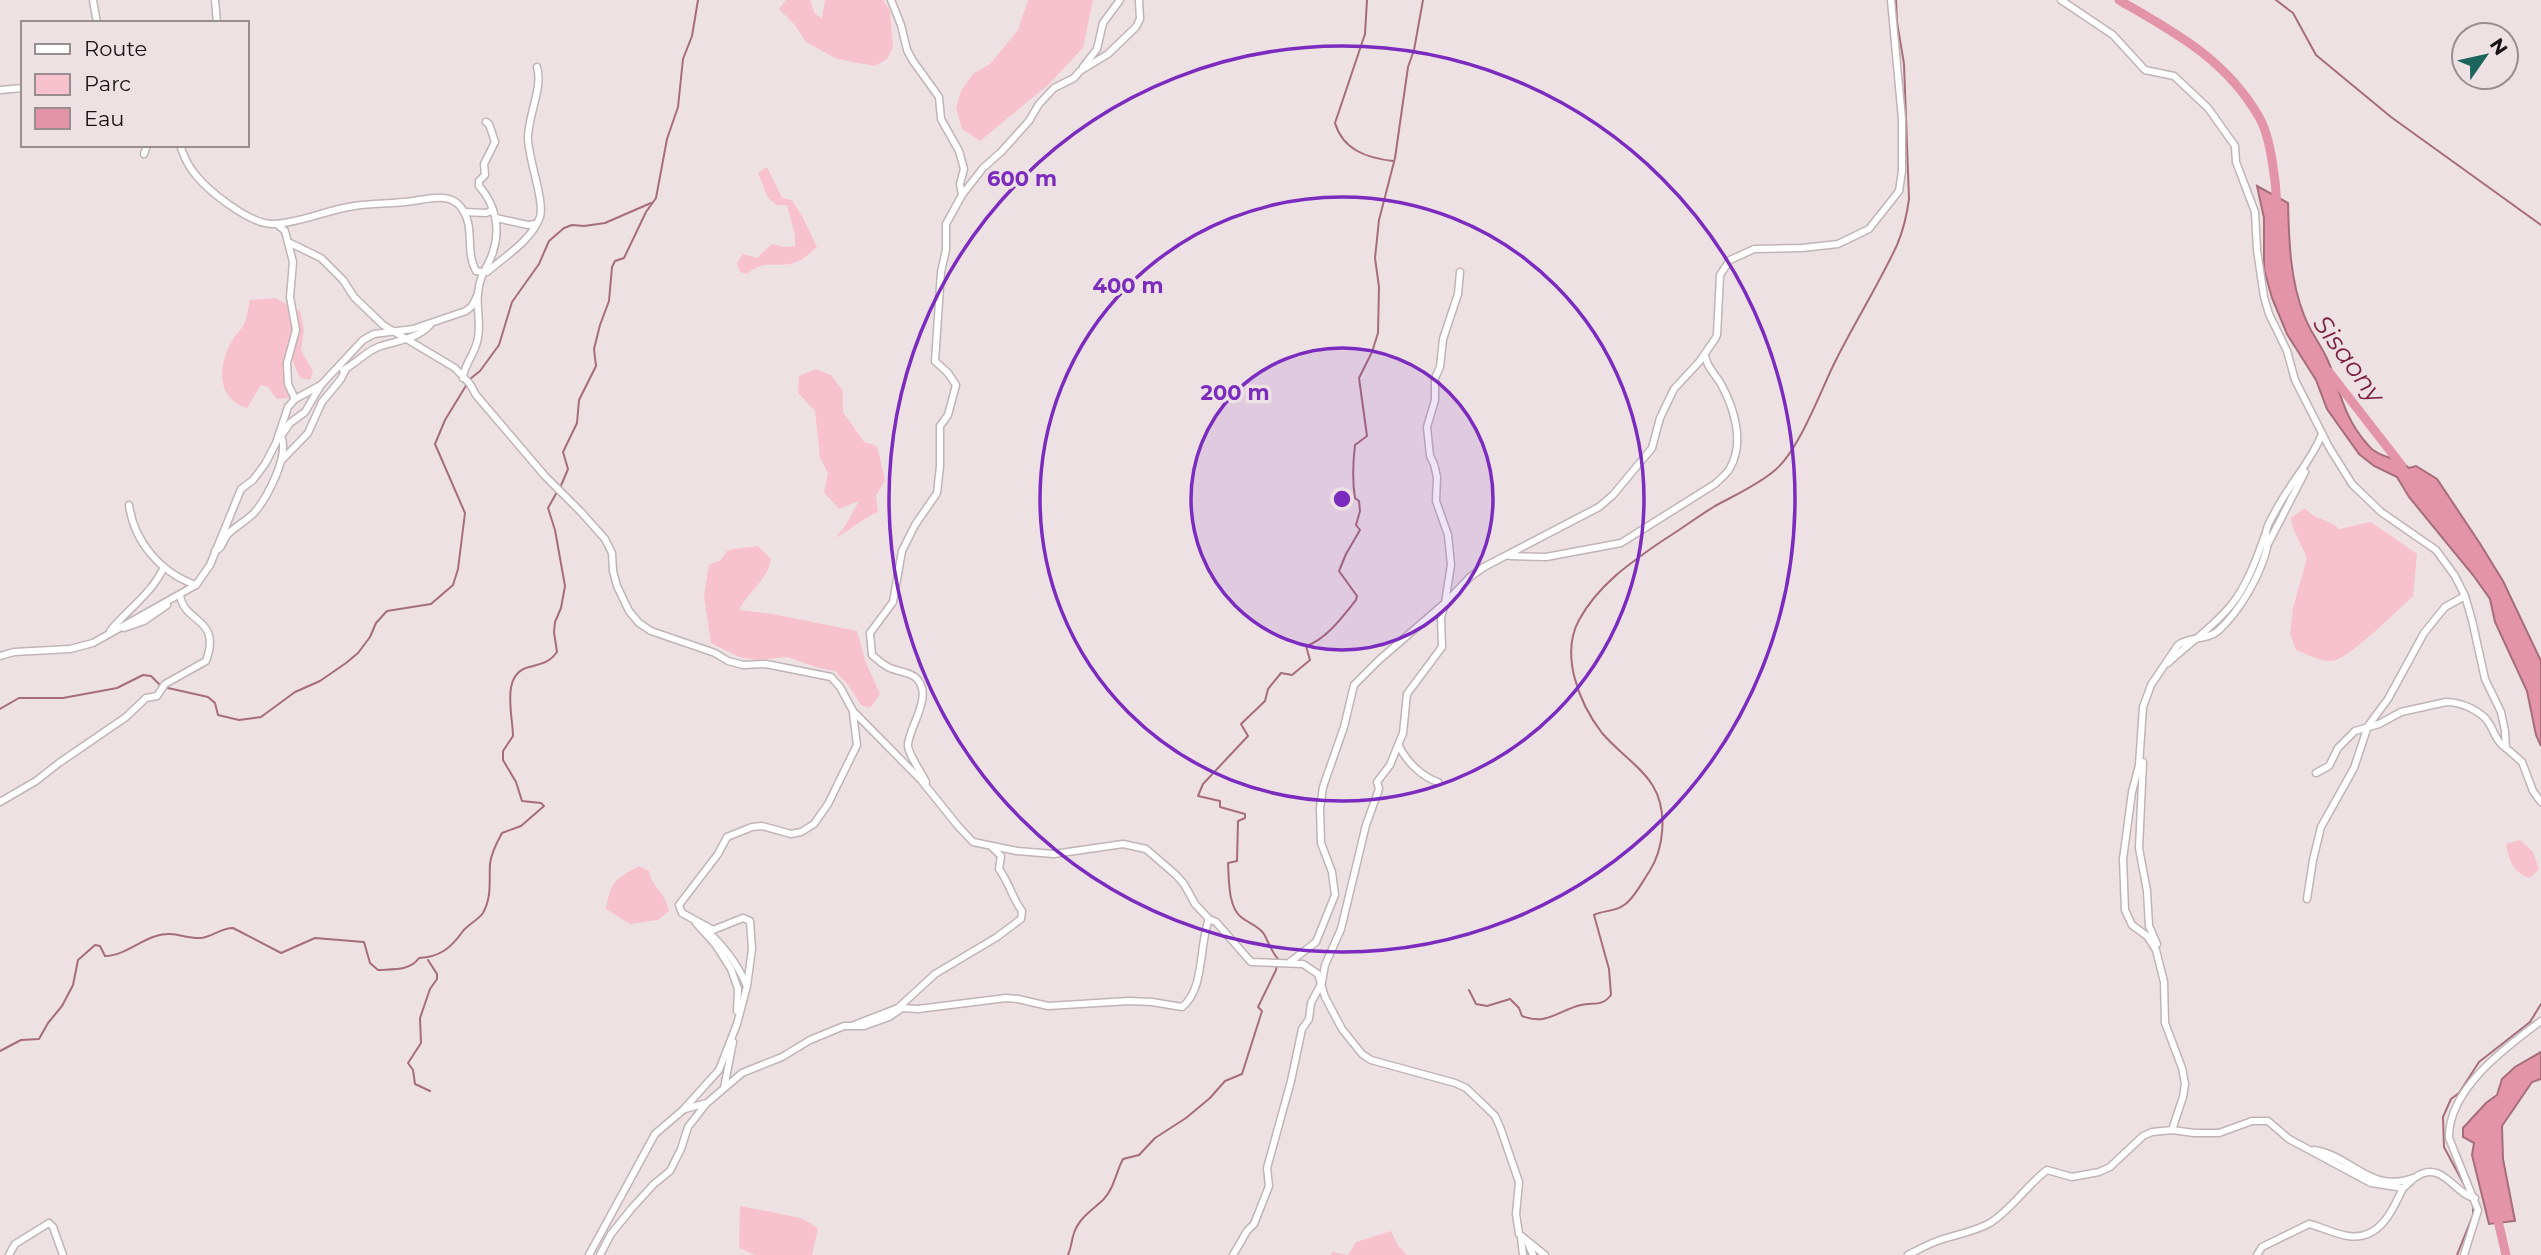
<svg xmlns="http://www.w3.org/2000/svg" width="2541" height="1255" viewBox="0 0 2541 1255" font-family="Montserrat,sans-serif">
  <rect width="100%" height="100%" fill="#eee1e4"/>
  <g fill="#f8c1ce">
    <path d="M786 0H810L815 14 822 18 825 0H883L890 11 893 47 887 59 875 66 837 59 806 42 794 24 779 9Z"/>
    <path d="M1028 0H1093L1083 48 1048 85 980 141 962 129 956 108 961 91 973 74 990 64 1018 30Z"/>
    <path d="M767 167 782 198 792 200 802 216 817 247C809 254 800 263 789 264 769 267 764 260 747 274L740 272 737 263 743 254 757 258 772 244 785 247 795 246V235L787 205H777L768 198 758 173Z"/>
    <path d="M275 298 300 311 304 329 301 350 313 372 310 380 300 378 292 359 289 379 295 397 277 399 268 387 261 385 247 408C215 398 218 364 233 339 235 335 240 331 243 326 247 320 248 308 250 300Z"/>
    <path d="M816 369 831 375 843 391V412L864 442 877 446 885 480 876 496 878 512C860 519 852 530 835 538L845 526 859 501 839 509 824 492 828 473 820 458 815 411 798 393 799 376Z"/>
    <path d="M2305 508C2317 522 2327 517 2339 529L2371 522 2417 554 2413 596C2398 610 2349 659 2332 661 2320 662 2307 654 2296 650L2290 634 2293 608 2307 558 2293 528 2291 518Z"/>
    <path d="M758 546 771 559C768 579 749 591 739 610L773 614 857 631 866 663 880 694 870 708 861 705 848 685 835 671 819 668 787 657 757 660 739 657 711 643 704 597 709 564 720 561 728 550Z"/>
    <path d="M2520 840 2533 852 2539 869 2530 878C2513 873 2509 860 2506 844Z"/>
    <path d="M639 866 649 871C652 888 665 891 669 911L658 920 630 924 606 909C610 883 616 878 639 866Z"/>
    <path d="M740 1206 801 1218 818 1228 812 1255H755L739 1248Z"/>
    <path d="M1391 1231 1398 1246 1407 1255H1331L1332 1252 1348 1255 1356 1242Z"/>
  </g>
  <g fill="#e494a8" stroke="#a66d7b" stroke-width="2">
    <path d="M2257 186 2288 203C2289 241 2290 280 2304 315 2310 332 2322 346 2329 363 2341 394 2344 418 2368 445 2379 459 2396 456 2409 468L2416 466 2437 479 2479 542 2503 581 2541 661V746L2536 735 2527 691 2495 622 2490 599 2473 575 2409 497 2397 477 2374 466 2359 454 2327 409 2316 380 2287 334 2272 298 2264 269V218Z"/>
    <path d="M2541 1052V1079L2532 1082 2502 1126 2503 1159 2515 1221 2489 1224 2472 1155 2474 1143 2463 1137V1128L2486 1103 2497 1095 2502 1079 2515 1067Z"/>
  </g>
  <g fill="none" stroke-linecap="round" stroke-linejoin="round">
    <g stroke="#a66d7b" stroke-width="2">
      <path d="M1367 0 1365 34 1335 123C1343 150 1367 158 1393 161"/>
      <path d="M2276 0 2293 13 2316 55 2391 117 2541 225"/>
      <path d="M470 379 480 371 499 345 512 302 539 264 549 241 564 228 572 225 584 226 605 223 651 203"/>
      <path d="M560 488 568 469 563 452 577 423 579 400 596 366 594 349 600 325 609 301 612 267 615 261 624 258 646 212 656 198 667 139 678 107 683 59 692 36 698 0"/>
      <path d="M0 709 19 698H63L117 688 143 675 151 676 161 686 168 688 208 697 215 703 218 715 239 720 261 717 295 692 320 681 346 663 358 653 370 637 376 623 387 611 431 604 453 585 458 569 465 513 435 444 445 420 467 384"/>
      <path d="M428 960 437 974V979L430 989 420 1018 421 1043 408 1063 413 1070 415 1084 430 1091"/>
      <path d="M1469 990 1476 1004 1487 1006 1510 999 1519 1008 1522 1016C1547 1026 1559 1010 1581 1005 1593 1002 1602 1007 1611 995L1609 969 1594 915C1604 910 1615 912 1624 905 1634 899 1642 882 1649 872 1664 849 1668 811 1653 786 1641 766 1618 752 1602 733 1579 703 1560 655 1579 620 1598 585 1630 563 1662 541 1680 530 1697 517 1715 506 1735 495 1756 486 1774 471 1798 452 1819 395 1833 366 1853 325 1878 286 1897 245 1903 231 1907 214 1909 199L1904 64 1897 22 1896 0"/>
      <path d="M0 1051 21 1040 39 1039 48 1023 62 1006 73 985 78 960 95 945 100 946 105 956C123 956 139 941 156 936 173 930 185 939 201 938 212 937 221 928 233 928L281 953 315 938 364 942 370 963 378 970C393 969 410 971 419 958 440 957 451 948 463 931 469 924 478 920 483 913 492 897 489 881 490 864 491 854 497 842 502 833L521 826 544 806 541 803 522 801 516 782 503 760V751L513 736C513 716 500 674 529 667 541 664 549 663 557 652L554 632 555 622 561 608 565 586 555 530 548 508 557 492"/>
      <path d="M2468 1192 2444 1147 2443 1117 2451 1099 2459 1093 2479 1062 2530 1022 2541 1004"/>
      <path d="M1068 1255C1072 1246 1071 1241 1074 1233 1079 1218 1092 1210 1103 1200 1114 1189 1116 1172 1123 1159L1139 1155 1155 1138 1186 1118 1210 1098 1225 1081 1242 1074 1262 1011 1258 1007 1276 970 1278 959C1271 951 1269 943 1264 934 1259 926 1248 923 1241 917 1228 907 1229 879 1228 863L1237 861 1238 821 1245 818V814L1220 807V801L1198 796 1203 784 1248 736 1241 724 1265 701 1268 689 1281 673 1292 675 1310 660 1306 646C1326 640 1343 616 1356 600L1357 596 1339 571 1346 554 1360 530 1356 525 1360 511 1359 501 1355 498C1352 480 1353 462 1355 445L1367 436 1359 378 1372 352 1378 333 1379 287 1375 258 1379 220 1395 158 1408 67 1414 50 1423 0"/>
      <path d="M2457 1255 2473 1215V1207"/>
    </g>
    <g stroke="#e494a8" stroke-width="9">
      <path d="M2119 0C2174 32 2226 59 2259 117 2271 137 2276 183 2277 207"/>
      <path d="M2329 372 2402 466"/>
      <path d="M2496 1212 2506 1255"/>
    </g>
    <g stroke="#c0b4b6" stroke-width="9">
      <g id="minor">
        <path d="M93 0 97 23"/>
        <path d="M215 0 217 23"/>
        <path d="M891 0 901 25 907 50 913 61 939 97 941 119 959 151 964 169 960 184 962 195"/>
        <path d="M2061 0 2113 35 2145 70 2174 76 2208 108 2235 146 2236 162 2255 212 2257 250 2264 297 2269 314 2287 351 2295 380 2329 447 2352 484 2381 512 2436 550 2455 576 2465 596 2472 620 2485 679 2501 712 2505 731 2506 748 2522 762 2533 791 2541 802"/>
        <path d="M1083 67 1097 49 1103 23 1120 0"/>
        <path d="M0 90 23 88"/>
        <path d="M180 145C183 154 186 162 192 170 205 189 251 226 275 224 302 222 327 210 354 206 373 203 393 204 413 201 428 199 447 193 459 205 477 225 464 250 476 271L482 272"/>
        <path d="M144 154 147 145"/>
        <path d="M464 212 486 213 493 210"/>
        <path d="M496 218 528 225 536 224"/>
        <path d="M277 224 285 231 293 262 290 297 296 330 287 363 288 384 295 399"/>
        <path d="M288 242 321 258 343 280 354 297 383 325 455 368 470 384 476 395 545 476 581 512 605 539 612 553 613 571 617 586 629 611 639 623 651 631 715 653 728 661 743 665 766 664 831 677 840 687 853 711 921 780 958 826 973 842 1017 851 1054 854 1123 844 1146 849 1176 875 1184 884 1195 904 1209 919 1216 922 1251 962 1303 964 1318 974 1325 997 1342 1029 1362 1054 1371 1060 1455 1083 1466 1088 1486 1107 1495 1116 1500 1127 1519 1182 1516 1214 1519 1234 1545 1255"/>
        <path d="M482 272H487C504 257 532 240 540 217 545 200 527 156 528 136 529 114 543 86 537 67"/>
        <path d="M343 370C356 364 367 350 381 346 399 340 417 339 430 325"/>
        <path d="M463 378C464 365 474 355 477 342 482 326 476 309 478 293 480 273 488 268 493 252 501 228 495 204 479 186V181L485 175 484 164 495 142 489 124 486 122"/>
        <path d="M279 439 290 423 305 412 321 385"/>
        <path d="M282 460 308 433 322 402 341 379 346 369"/>
        <path d="M129 505C134 542 161 573 196 585"/>
        <path d="M2268 544 2305 472"/>
        <path d="M215 551C224 547 222 541 228 534 236 526 246 521 254 513 267 498 290 455 281 436"/>
        <path d="M1510 556 1546 557 1621 543 1715 484C1720 479 1727 474 1730 468 1745 442 1734 408 1721 384 1715 374 1706 366 1705 355"/>
        <path d="M124 628 144 621 167 605"/>
        <path d="M110 631C128 609 151 594 163 569"/>
        <path d="M0 656 14 652 70 649 93 643 196 585 210 565 241 489 253 480 265 464 276 443 288 407 295 399 321 385 363 340 374 334 413 329 466 311 472 306 478 294"/>
        <path d="M2168 663C2189 643 2214 627 2232 604 2247 585 2257 558 2265 535"/>
        <path d="M1399 746C1406 761 1422 777 1438 782"/>
        <path d="M2143 762 2139 848 2147 891 2149 926 2157 944"/>
        <path d="M2316 773 2329 766 2338 748 2355 731 2379 724 2401 712 2446 702C2461 702 2483 711 2490 725 2495 734 2497 742 2506 748"/>
        <path d="M926 782C922 773 907 753 908 744 910 725 935 694 915 677 908 672 897 671 890 668 883 665 877 659 872 655L870 633 893 602 902 551 915 525 937 493 940 466V426L948 415 956 385 948 373 935 361 941 272 946 250V224L962 195 983 168 1001 152 1029 121 1039 104 1054 88 1074 78 1080 71 1108 54 1136 27 1140 19 1139 0"/>
        <path d="M0 802 36 781 59 763 126 717 146 698 157 696 165 684 206 661C222 617 184 624 180 595"/>
        <path d="M2307 899 2313 860 2321 827 2354 768 2368 726 2388 699 2424 633 2445 607 2465 596"/>
        <path d="M696 923 715 944 731 969 738 989 737 1011"/>
        <path d="M705 929C722 944 737 963 746 984"/>
        <path d="M1290 962 1316 942 1335 895 1332 872 1321 843 1320 808 1323 787 1344 727 1354 685 1379 660 1445 603 1451 565 1448 535 1436 501 1437 477 1434 464 1430 456 1427 427 1435 400V378L1440 367 1443 339 1458 294 1460 272"/>
        <path d="M854 1025 898 1008 935 974 997 937 1021 919 1022 911C1012 898 1009 882 999 869L1001 856 992 847"/>
        <path d="M724 1088 733 1042"/>
        <path d="M685 1109 707 1103 742 1073 782 1057 810 1040 844 1026H864L889 1017 902 1008 918 1009 1006 998 1018 999 1048 1006 1129 1001 1152 1002 1182 1007C1205 990 1199 943 1209 919"/>
        <path d="M2172 1130 2183 1097 2185 1084 2182 1068 2165 1023 2164 982 2156 950 2147 936 2132 925 2125 910 2123 859 2132 792 2139 765 2143 707 2151 685 2178 645C2190 636 2206 641 2218 631 2240 611 2260 576 2267 548 2268 542 2266 537 2266 532 2267 526 2272 517 2275 512 2289 484 2311 462 2322 434"/>
        <path d="M2314 1150C2353 1156 2370 1194 2413 1178"/>
        <path d="M1521 1237 1523 1255"/>
        <path d="M1528 1243 1533 1255"/>
        <path d="M9 1255 15 1244 49 1223 53 1227 63 1255"/>
        <path d="M589 1255 655 1134 683 1110 719 1070 737 1024 747 986 752 949 750 921 743 918 713 930 682 913 679 905 718 854 727 837 752 827 762 826 791 834 801 832 814 824 828 804 857 745 853 713"/>
        <path d="M600 1255 611 1234 632 1208 654 1184 670 1171 681 1149 688 1127 706 1104"/>
        <path d="M1233 1255 1247 1231 1254 1224 1269 1186 1267 1168 1291 1081 1302 1029 1309 1019 1311 1003 1322 982 1325 965 1341 929 1366 825 1379 789 1377 782 1390 765 1403 733 1407 694 1442 647 1441 618 1445 603 1470 577 1484 567 1599 507 1613 495 1652 448 1660 418 1674 389 1699 362 1715 339 1717 335 1720 275 1730 260 1754 249 1802 248 1838 244 1869 229 1899 191 1902 171V119L1891 0"/>
        <path d="M1908 1255C1919 1249 1930 1243 1943 1239 1959 1234 1976 1231 1990 1223 2012 1209 2027 1185 2047 1170L2072 1177 2099 1172 2110 1167 2143 1136 2152 1132 2172 1130 2194 1133H2219L2252 1121H2268L2289 1139 2371 1183 2403 1188C2408 1185 2411 1180 2416 1177 2442 1159 2455 1195 2475 1198"/>
        <path d="M2257 1255 2262 1247 2309 1224C2322 1227 2334 1234 2348 1236 2379 1241 2392 1212 2403 1188"/>
        <path d="M2464 1255 2478 1210 2449 1138C2448 1089 2506 1047 2541 1021"/>
      </g>
    </g>
    <use href="#minor" stroke="#fff" stroke-width="6"/>
  </g>
  <circle cx="1342" cy="499" r="151" fill="#7b2cbf" fill-opacity=".12"/>
  <g fill="none" stroke="#7b2cbf" stroke-width="3.5">
    <circle cx="1342" cy="499" r="151"/>
    <circle cx="1342" cy="499" r="302"/>
    <circle cx="1342" cy="499" r="453"/>
  </g>
  <g text-anchor="middle" stroke-width="7" stroke-linejoin="round" paint-order="stroke">
    <g font-size="26" font-style="italic" fill="#7d2142" stroke="#eee1e4">
      <text transform="translate(2349 359) rotate(54)" y="9">Sisaony</text>
    </g>
  </g>
  <circle cx="1342" cy="499" r="10" fill="#7b2cbf" stroke="#eee1e4" stroke-width="3.5"/>
  <g font-size="21" text-anchor="middle" font-weight="bold" fill="#7b2cbf" stroke="#eee1e4" stroke-width="7" stroke-linejoin="round" paint-order="stroke">
    <text x="1022" y="186">600 m</text>
    <text x="1128" y="293">400 m</text>
    <text x="1235" y="400">200 m</text>
  </g>
  <rect x="21" y="21" width="228" height="126" fill="#eee1e4" stroke="#988e90" stroke-width="2"/>
  <rect x="35" y="44" width="35" height="10" fill="#ffffff" stroke="#988e90" stroke-width="2"/>
  <text x="84" y="56" font-size="21" fill="#161213">Route</text>
  <rect x="35" y="74" width="35" height="21" fill="#f8c1ce" stroke="#988e90" stroke-width="2"/>
  <text x="84" y="91" font-size="21" fill="#161213">Parc</text>
  <rect x="35" y="108" width="35" height="21" fill="#e494a8" stroke="#988e90" stroke-width="2"/>
  <text x="84" y="126" font-size="21" fill="#161213">Eau</text>
  <g transform="translate(2485 56) rotate(56)"><circle r="33" fill="#eee1e4" stroke="#988e90" stroke-width="2"/>
  <path d="M0-5L12 26L0 18L-12 26Z" fill="#1b655c"/>
  <text y="-10" font-size="19" font-weight="bold" text-anchor="middle" fill="#161213">N</text>
  </g>
</svg>
